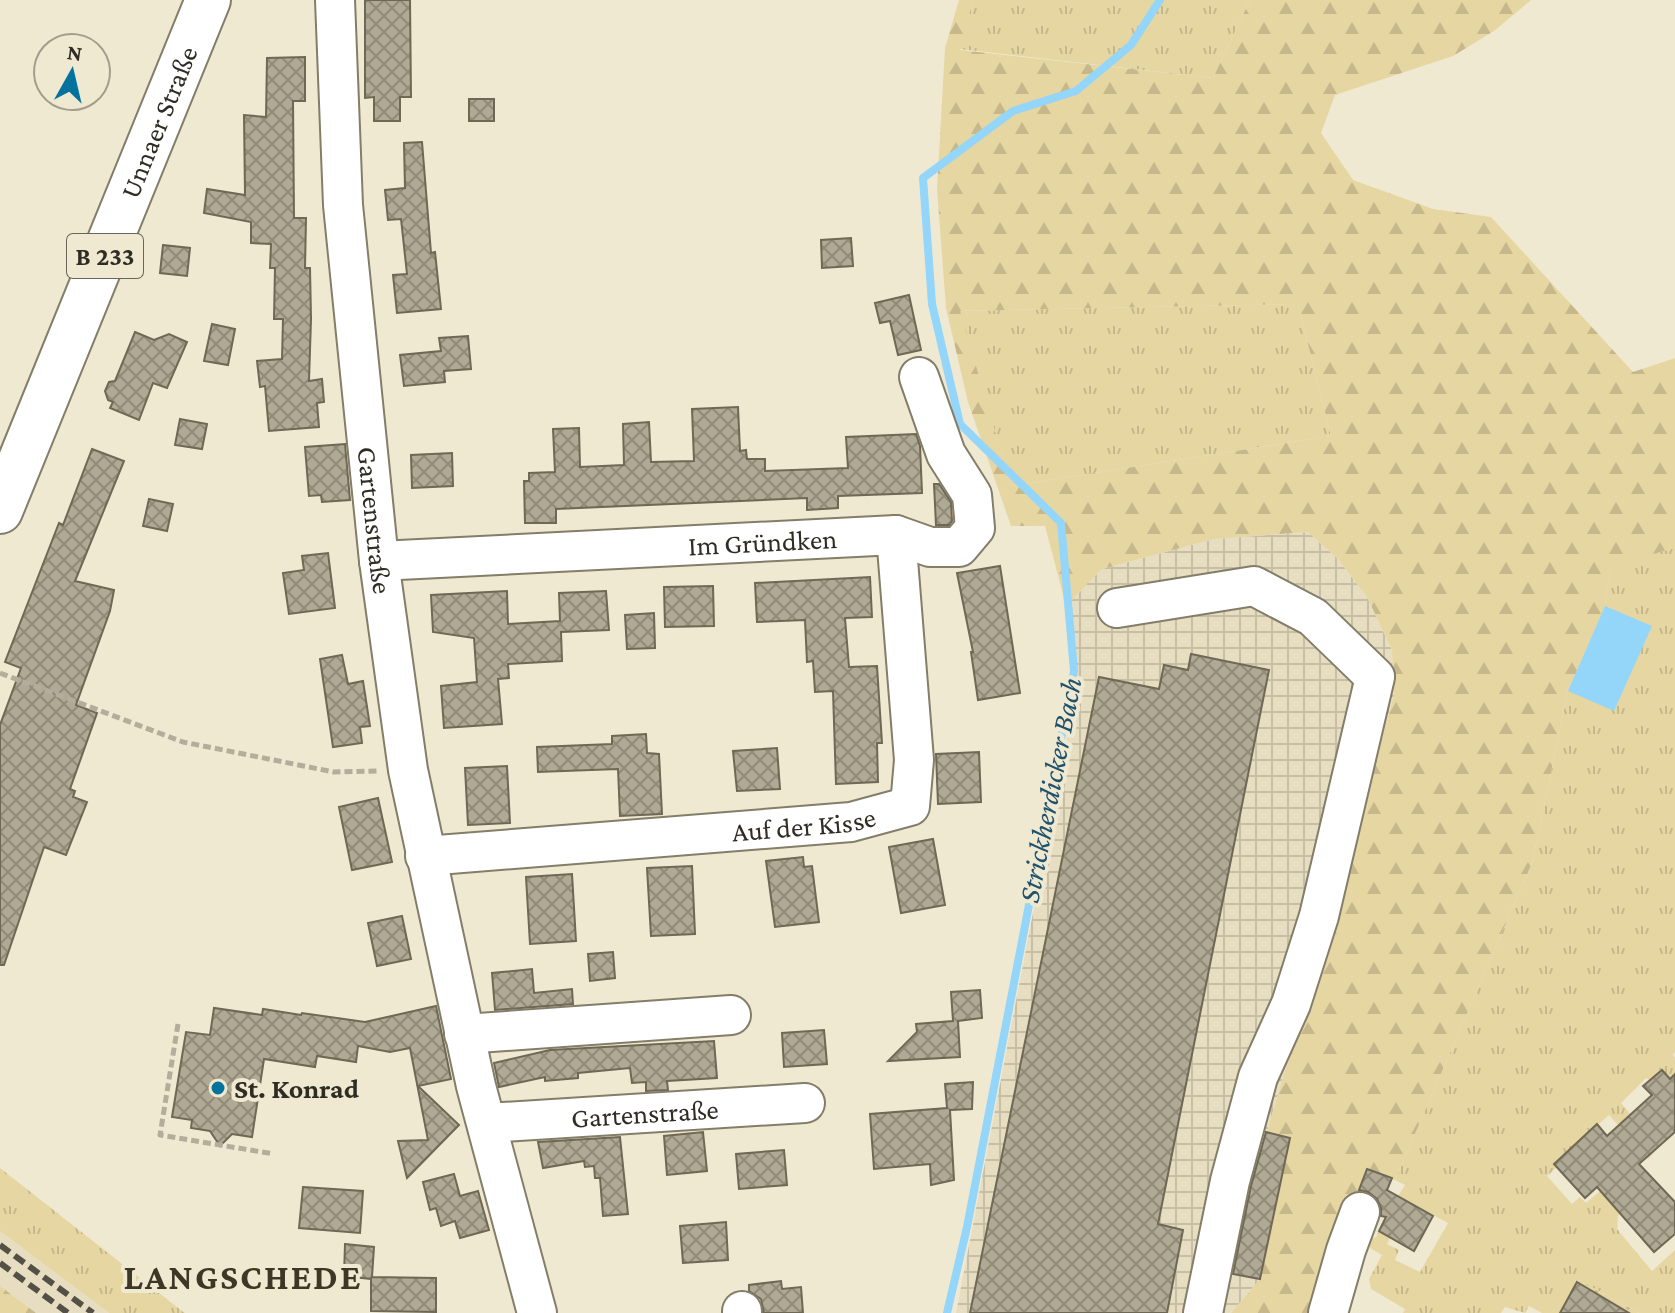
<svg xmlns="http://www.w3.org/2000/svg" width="1675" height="1313" viewBox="0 0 1675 1313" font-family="'Crimson Pro',serif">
  <defs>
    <pattern id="industrial-grid" width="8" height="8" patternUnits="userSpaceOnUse" patternTransform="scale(2)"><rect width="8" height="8" fill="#e7dec1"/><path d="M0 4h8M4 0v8" fill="none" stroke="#c6bfa6"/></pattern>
    <pattern id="grass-tufts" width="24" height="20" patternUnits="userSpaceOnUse" patternTransform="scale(2)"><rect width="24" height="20" fill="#e6d6a2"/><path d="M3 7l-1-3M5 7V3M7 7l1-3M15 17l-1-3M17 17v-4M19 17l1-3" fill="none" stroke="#c6b88b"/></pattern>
    <pattern id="forest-firs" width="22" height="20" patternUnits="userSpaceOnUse" patternTransform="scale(2)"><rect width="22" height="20" fill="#e6d6a2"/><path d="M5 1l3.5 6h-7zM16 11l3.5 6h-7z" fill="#c6b88b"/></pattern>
    <pattern id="garden-dots" width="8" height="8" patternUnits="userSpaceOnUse" patternTransform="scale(2)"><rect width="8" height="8" fill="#e6d6a2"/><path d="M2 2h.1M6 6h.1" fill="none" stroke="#c6b88b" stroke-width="1.8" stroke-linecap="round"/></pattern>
    <pattern id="building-cross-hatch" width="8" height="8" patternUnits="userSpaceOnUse" patternTransform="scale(2)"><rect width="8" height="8" fill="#b0a994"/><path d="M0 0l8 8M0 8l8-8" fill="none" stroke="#908a79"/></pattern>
  </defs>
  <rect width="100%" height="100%" fill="#f0e9d2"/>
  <path fill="#e7dec1" d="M0 1231 109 1313H36L0 1286Z"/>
  <path fill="url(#industrial-grid)" d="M1308 532 1338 559 1367 597 1392 650 1394 696 1267 1132 1290 1138 1260 1279 1231 1313H956L1073 705 1066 606 1102 569 1214 539Z"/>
  <g fill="url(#grass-tufts)">
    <path d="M973 0H1250L1213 78 959 49Z"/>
    <path d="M1298 304 1331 436 1011 486 959 311Z"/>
    <path d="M1675 548V1052L1673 1055 1675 1058V1085L1661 1070 1650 1080 1646 1078 1621 1103 1659 1147 1648 1159 1609 1115 1554 1163 1557 1167 1547 1176 1572 1204 1580 1197 1586 1203 1614 1179 1634 1200 1618 1216 1617 1229 1652 1271 1675 1250V1313H1639L1579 1280 1560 1313H1542L1529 1306 1525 1313 1505 1307 1501 1313H1403L1405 1309 1371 1289 1369 1279 1382 1255 1370 1248V1239L1376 1237 1379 1231 1390 1238 1387 1244 1399 1250 1395 1260 1420 1272 1448 1223 1398 1196 1405 1185 1395 1180 1532 863 1568 691 1605 606 1610 565Z"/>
    <path d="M0 1168 182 1311 185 1313H109L0 1231Z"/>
  </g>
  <g fill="url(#forest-firs)" fill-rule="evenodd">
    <path d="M959 0H973L960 50 1213 78 1250 0H1531L1494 31 1453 56 1335 95 1321 133 1353 180 1433 209 1491 217 1633 372 1675 358V548L1610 566 1605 606 1568 691 1532 863 1395 1180 1367 1170 1330 1265 1316 1313H1231L1260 1279 1290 1138 1267 1132 1394 696 1392 650 1367 597 1338 559 1308 532 1214 539 1102 569 1066 606 1045 526H1011L968 402 946 308 937 189 945 48ZM1298 304 1331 436 1011 486 960 311Z"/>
    <path d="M0 1286 36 1313H0Z"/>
  </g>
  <path fill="url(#garden-dots)" d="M1579 1280 1639 1313H1614L1617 1306 1577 1282Z"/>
  <path fill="#94d5fa" d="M1605 606 1652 626 1614 711 1568 691Z"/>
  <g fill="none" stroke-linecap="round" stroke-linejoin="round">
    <path stroke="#94d5fa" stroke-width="8" d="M947 1313 967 1227 1074 671 1061 523 960 424 932 304 923 178 1013 111 1076 91 1131 45 1160 0"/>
  </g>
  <g fill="url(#building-cross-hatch)" stroke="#6e6854" stroke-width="2">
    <path d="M365 0H410L411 97H400V121H374V97L365 98Z"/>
    <path d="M305 57V101H293L294 218H306L305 268H310L311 319 309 381 322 379 324 402 317 403 319 427 269 431 265 386 260 387 257 361 282 359 283 319H274L275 268H270L271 244 251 243V222L204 213 207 189 245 195 244 115 266 117 267 58Z"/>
    <rect x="469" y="99" width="25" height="22"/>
    <path d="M422 142 431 253 435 252 441 309 397 313 393 275 407 274 401 219 388 220 385 190 405 188 404 143Z"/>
    <path d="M851 238 853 266 822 268 821 240Z"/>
    <path d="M163 245 190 248 187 276 160 273Z"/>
    <path d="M909 295 921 350 898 355 890 321 880 323 875 303Z"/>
    <path d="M212 324 235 329 228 365 204 361Z"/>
    <path d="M135 332 154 340 169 334 187 342 167 388 153 383 139 420 110 408 113 402 108 400 105 391 109 382 115 381Z"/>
    <path d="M468 336 471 369 444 371 445 382 404 386 400 355 441 351 439 338Z"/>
    <path d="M738 407 740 451 746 450 747 459H765V471L848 468 846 437 916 434 920 446 922 493 838 496V508L807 510V498L556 509V523H525L524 481H529V473L555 472 553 429 579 428 580 467 624 465 623 424 649 422 651 462 694 461 692 409Z"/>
    <path d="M180 419 207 424 202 449 175 445Z"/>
    <path d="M345 444 350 500 322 502 321 495 309 496 305 447Z"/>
    <path d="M92 449 124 461 75 581 114 590 110 611 76 705 97 713 70 789 75 791 73 797 87 802 66 855 44 847 4 965H0V725L21 668 5 662 57 528 59 523 63 525Z"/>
    <path d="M452 453 453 486 412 488 411 455Z"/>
    <path d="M934 484H939L951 502 952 521 949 525H936Z"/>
    <path d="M149 499 173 504 167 531 143 526Z"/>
    <path d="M328 553 335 608 289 614 283 573 304 570 302 556Z"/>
    <path d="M1000 566 1020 693 978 700 971 652H973L957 573Z"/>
    <path d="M870 577 872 617 845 618 849 667 877 666 882 743H877L878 782 836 784 833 691 815 692 813 661 807 662 805 620 757 622 755 583Z"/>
    <path d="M713 586 714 626 665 627 664 587Z"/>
    <path d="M507 591 508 624 560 621 559 593 606 591 609 630 561 632 562 661 508 664 509 678 498 679 502 724 444 728 441 686 477 682 474 638 433 632 431 595Z"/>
    <path d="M654 613 655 648 627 649 625 615Z"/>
    <path d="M1191 654 1269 670 1158 1224 1183 1230 1167 1313H970L1099 677 1159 689 1164 665 1188 670Z"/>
    <path d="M342 655 348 684 363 681 370 726 360 727 362 743 333 747 320 659Z"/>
    <path d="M646 734 647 753 659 754 662 814 620 816 618 769 538 772 537 747 612 744V736Z"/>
    <path d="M777 748 780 789 737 791 733 751Z"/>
    <path d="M979 752 981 802 938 804 936 754Z"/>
    <path d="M507 766 510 823 468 825 465 768Z"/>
    <path d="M378 798 392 862 352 870 339 807Z"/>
    <path d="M933 839 945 905 901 913 889 847Z"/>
    <path d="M803 857 804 867 812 866 819 922 775 927 766 861Z"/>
    <path d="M692 866 695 934 651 936 647 868Z"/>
    <path d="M572 874 576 941 530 944 526 877Z"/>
    <path d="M402 916 411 959 377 966 368 923Z"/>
    <path d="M613 952 615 978 590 981 588 954Z"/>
    <path d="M532 969 534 993 572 989 573 1004 495 1010 492 973Z"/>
    <path d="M980 990 982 1018 958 1021 960 1057 888 1061 917 1032 916 1024 953 1021 951 992Z"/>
    <path d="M436 1006 451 1079 418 1086 459 1125 407 1178 398 1141 428 1140 410 1048 390 1052 358 1046 356 1062 317 1056 315 1067 264 1059 252 1137 232 1134 220 1146 210 1131 191 1128 192 1120 172 1117 186 1032 210 1035 214 1008 262 1015 263 1009 301 1015 302 1013 365 1022Z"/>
    <path d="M824 1030 827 1064 784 1067 782 1033Z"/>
    <path d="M714 1041 717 1078 667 1081 668 1090 646 1091V1082L632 1083 630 1068 578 1073V1078L545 1081V1077L499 1087 494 1063 550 1050Z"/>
    <path d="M1662 1070 1670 1079 1675 1074V1132L1639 1164 1675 1202V1234L1654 1252 1597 1187 1585 1198 1554 1164 1597 1124 1607 1136 1652 1095 1643 1086Z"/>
    <path d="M973 1082 972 1109 950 1110 954 1180 931 1185 930 1164 874 1169 870 1114 947 1108 945 1084Z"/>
    <path d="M703 1132 707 1171 667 1175 664 1136Z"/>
    <path d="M1266 1132 1290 1138 1260 1279 1233 1274 1251 1186Z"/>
    <path d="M620 1137 628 1214 603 1216 600 1178H595L594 1166 585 1167 584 1161 543 1168 538 1142Z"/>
    <path d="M784 1150 787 1185 739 1189 736 1154Z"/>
    <path d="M1367 1169 1392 1178 1387 1190 1433 1216 1414 1251 1379 1231 1386 1217 1381 1216V1208L1377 1199 1368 1192 1359 1190Z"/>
    <path d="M454 1174 460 1196 478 1191 489 1230 460 1238 455 1221 441 1226 436 1208 430 1210 423 1182Z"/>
    <path d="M303 1187 363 1191 360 1233 299 1228Z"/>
    <path d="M726 1222 728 1260 683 1263 680 1226Z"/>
    <path d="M345 1244 374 1247 372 1277 436 1278V1312L371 1311V1279L344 1276Z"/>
    <path d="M781 1281 782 1289 801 1287 803 1313H764L761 1299 749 1291V1285Z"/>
    <path d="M1577 1282 1629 1313H1560Z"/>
  </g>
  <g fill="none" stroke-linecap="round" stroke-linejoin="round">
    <g stroke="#837d69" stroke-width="42">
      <g id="minor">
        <path id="s1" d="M335 0 343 205 379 561 408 770 476 1086 537 1313"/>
        <path id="s2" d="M379 561 896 535 930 547H959L975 528 972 495 946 454 919 377"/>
        <path d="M1117 608 1254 586 1313 617 1375 677 1319 916 1291 1004 1258 1077 1230 1181 1203 1313"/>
        <path id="s3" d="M425 856 851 822 910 806 914 760 896 535"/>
        <path d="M464 1034 731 1015"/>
        <path id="s4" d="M487 1123 805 1103"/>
        <path d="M742 1311V1313"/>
        <path d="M1328 1313 1346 1250 1360 1212"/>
      </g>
    </g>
    <g stroke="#837d69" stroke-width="48">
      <g id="major">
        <path id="s5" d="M0 511 208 0"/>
      </g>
    </g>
    <g stroke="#b3ad9b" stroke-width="5" stroke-dasharray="8 4" stroke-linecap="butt">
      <path d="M0 673 183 742 334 772 379 771"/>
      <path d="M178 1024 160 1135 274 1154"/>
    </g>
    <use href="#minor" stroke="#fff" stroke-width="38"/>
    <use href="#major" stroke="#fff" stroke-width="44"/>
    <g stroke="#545045" stroke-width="6" stroke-dasharray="12 6" stroke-linecap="butt">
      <path d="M0 1245 93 1313"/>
      <path d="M0 1263 68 1313"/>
    </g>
  </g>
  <circle fill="#03739e" stroke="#f0e9d2" stroke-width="3" cx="218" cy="1088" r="8"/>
  <g text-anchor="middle" stroke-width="8" stroke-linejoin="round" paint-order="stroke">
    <rect fill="#f0e9d2" stroke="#696558" stroke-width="2" x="67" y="234" width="76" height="44" rx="6"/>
    <g font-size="26" font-weight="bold" fill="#2f2c24">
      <text x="105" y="265">B 233</text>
    </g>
    <g font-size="28" fill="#2f2c24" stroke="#f0e9d2">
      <text dy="10" stroke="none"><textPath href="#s5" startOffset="420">Unnaer Straße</textPath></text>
      <text dy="10" stroke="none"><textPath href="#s1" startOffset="522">Gartenstraße</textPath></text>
      <text dy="10" stroke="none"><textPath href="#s2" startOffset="384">Im Gründken</textPath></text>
      <text dy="10" stroke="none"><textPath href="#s3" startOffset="380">Auf der Kisse</textPath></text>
      <text dy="10" stroke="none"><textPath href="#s4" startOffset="158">Gartenstraße</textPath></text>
    </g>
    <g font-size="28" font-weight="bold" fill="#2f2c24" stroke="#f0e9d2" text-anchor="start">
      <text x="234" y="1098">St. Konrad</text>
    </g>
    <g font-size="30" font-style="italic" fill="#20526c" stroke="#f0e9d2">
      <text transform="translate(1050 790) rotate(-79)" y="10">Strickherdicker Bach</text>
    </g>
    <g font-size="36" font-weight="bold" letter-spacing="2" fill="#3d3725" stroke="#f0e9d2">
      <text x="243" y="1289">LANGSCHEDE</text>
    </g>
  </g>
  <g transform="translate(72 72) rotate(8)"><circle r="38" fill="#f0e9d2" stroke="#a39d8c" stroke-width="2"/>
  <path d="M0-6L14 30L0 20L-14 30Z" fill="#03739e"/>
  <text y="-12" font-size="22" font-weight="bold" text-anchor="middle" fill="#2f2c24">N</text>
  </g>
</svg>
